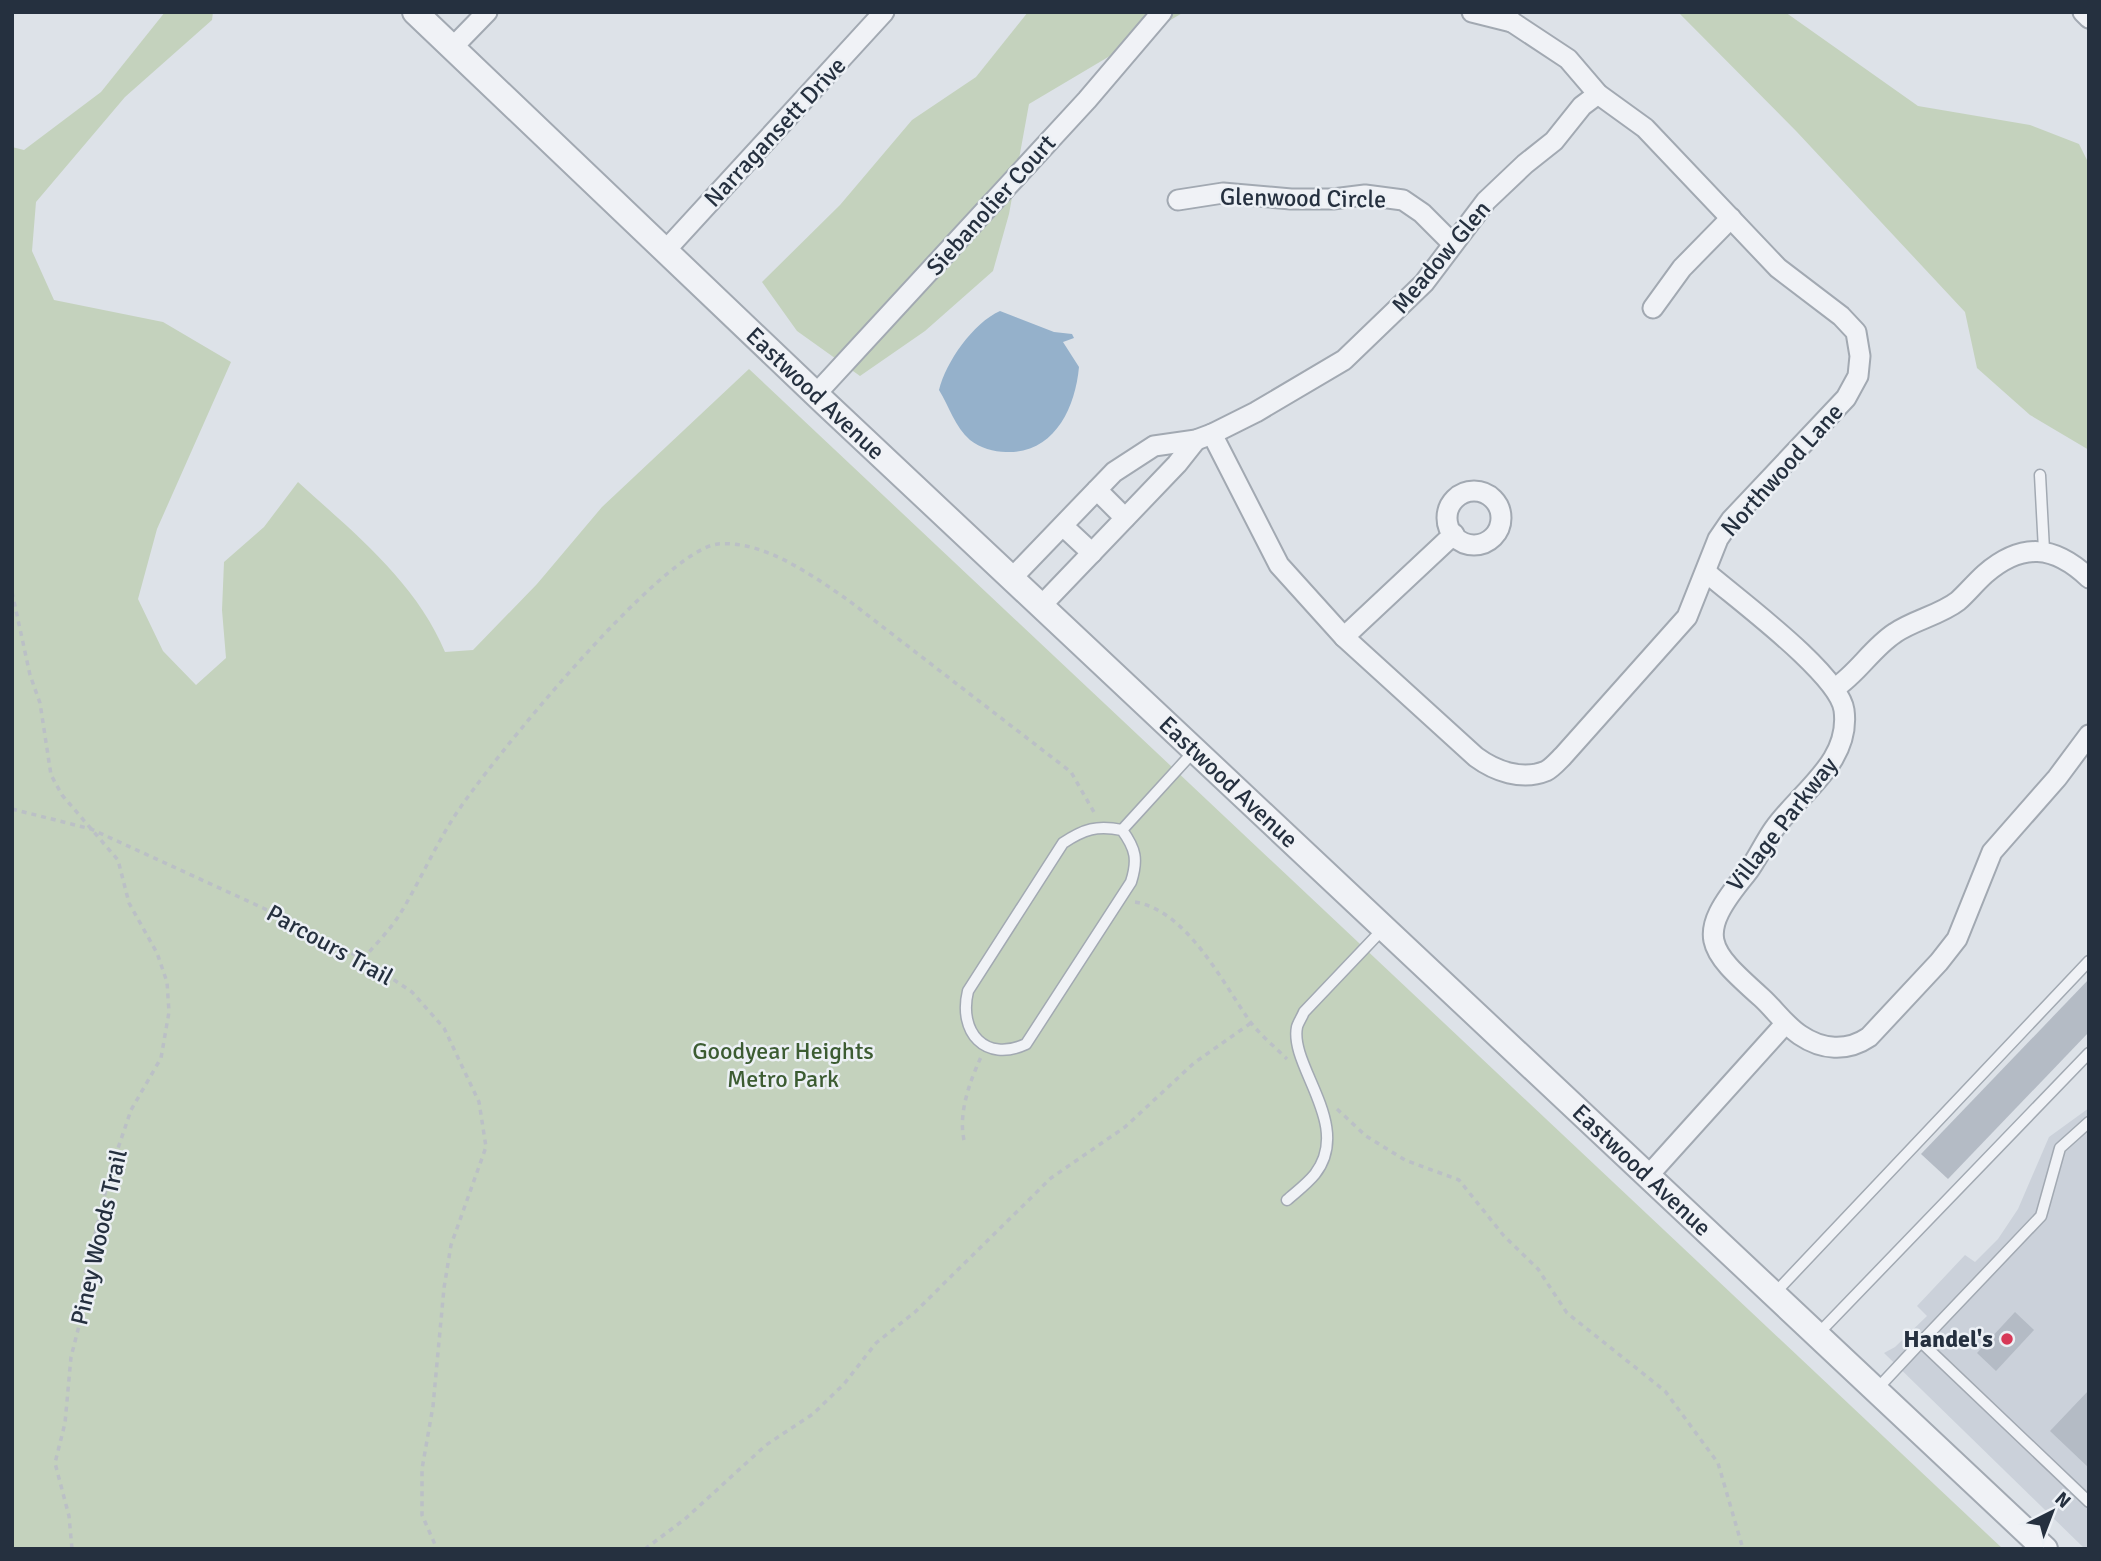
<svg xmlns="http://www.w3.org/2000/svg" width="2101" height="1561" viewBox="0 0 2101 1561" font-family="Signika,sans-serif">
  <rect width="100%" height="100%" fill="#dde2e8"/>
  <path fill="#cbd1da" d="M2089 1108V1549H2085L1884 1353 1895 1347 1927 1316 1917 1306 1965 1255 1975 1262 1998 1239 2018 1209 2049 1137Z"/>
  <g fill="#c4d2bd">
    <path d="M165 12H213L212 20 125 97 36 202 32 251 54 300 163 322 231 362 157 529 138 599 163 651 196 685 226 658 222 610 224 562 264 527 298 482C353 532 416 582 445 652L473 650 537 584 602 507 749 369 2003 1549H12V147L24 150 101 92Z"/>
    <path d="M1028 12H1184L1029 104 1009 214 993 271 925 331 860 376 797 331 762 282 840 205 912 120 976 77Z"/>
    <path d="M1678 12H1785L1918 106 2030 125 2079 144 2089 164V450L2030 415 1977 368 1965 312 1797 132Z"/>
  </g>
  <path fill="#95b1cb" d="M1000 311 1054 332 1072 334 1074 338 1063 342 1079 367C1075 410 1053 454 1006 452 994 452 980 448 970 440 955 427 949 406 939 390 946 362 973 323 1000 311Z"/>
  <g fill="#b4bbc5">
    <path d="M2089 979V1032L1948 1179 1921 1154Z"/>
    <path d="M2015 1312 2034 1330 1996 1371 1977 1353Z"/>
    <path d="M2089 1390V1468L2050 1431Z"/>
  </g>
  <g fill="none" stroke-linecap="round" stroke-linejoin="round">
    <g stroke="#a2a9b2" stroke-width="13">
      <g id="service">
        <path d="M2040 475 2044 550"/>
        <path d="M1122 830C1136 849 1138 860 1131 882L1026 1044C985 1063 958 1032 968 991L1063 843C1084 829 1097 825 1122 830L1195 750"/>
        <path d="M1287 1200C1296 1192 1307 1184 1315 1174 1353 1125 1289 1066 1297 1027 1298 1023 1302 1017 1304 1012L1383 929"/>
        <path d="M1774 1294 2089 961"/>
        <path d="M1817 1335 2089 1053"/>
        <path d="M1921 1342 2041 1216 2060 1148 2089 1122"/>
        <path d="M1877 1389 1921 1342 2089 1502"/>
      </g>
    </g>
    <g stroke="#a2a9b2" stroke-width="23">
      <g id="minor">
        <path d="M1472 12 1512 22"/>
        <path d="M2083 12 2089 18"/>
        <path d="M452 48 487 12"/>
        <path d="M1178 200 1223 193 1291 199H1333L1365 195 1403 200 1422 213 1453 244"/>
        <path d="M665 251 884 12"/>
        <path d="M1653 308 1682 268 1731 218"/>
        <path d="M816 394 1087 100 1162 12"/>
        <path d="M1212 434 1279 565 1344 637 1476 757C1495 771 1522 781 1546 771 1552 768 1558 761 1563 756L1687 617 1718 539 1731 520 1846 398 1858 376 1860 356 1856 332 1841 316 1778 268 1645 128 1598 94 1568 59 1512 22 1505 12"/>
        <path d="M1097 490 1125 518"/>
        <circle cx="1474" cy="518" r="27"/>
        <path d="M1063 526 1092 553"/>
        <path d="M1707 573C1737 599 1839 674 1844 710 1851 762 1801 791 1774 829 1764 843 1757 860 1746 874 1695 936 1706 948 1762 998 1775 1010 1785 1025 1800 1035 1822 1050 1847 1052 1869 1037L1939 962 1957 939 1992 852 2057 778 2089 735"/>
        <path d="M1012 578 1114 472 1154 446 1196 440 1212 434 1256 412 1344 360 1424 283 1486 201 1525 164 1554 141 1582 106 1598 94"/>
        <path d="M1041 606 1177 464 1196 440"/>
        <path d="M1344 637 1454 534"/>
        <path d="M1835 688C1858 673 1872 648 1895 633 1914 620 1940 615 1958 601 1967 593 1975 583 1985 574 2022 542 2054 545 2089 578"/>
        <path d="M1647 1177 1785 1024"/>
      </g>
    </g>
    <g stroke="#a2a9b2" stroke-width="28">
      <g id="tertiary">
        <path id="s1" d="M415 12 824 402 2045 1549"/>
      </g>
    </g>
    <g stroke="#bbc0c6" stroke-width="3.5" stroke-dasharray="5 5" stroke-linecap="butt">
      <path d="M12 592 30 675 40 703 51 775 62 795 118 860 129 903 157 953 167 982 169 1012 161 1058 131 1110 112 1166 85 1274 82 1314 71 1357 65 1423 55 1463 69 1516 72 1549"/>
      <path d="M12 809 91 829 263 908 363 959 412 992 444 1028 479 1102 486 1147 451 1245 444 1288 433 1406 422 1469V1515L437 1549"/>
      <path d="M1135 902C1187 911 1221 980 1249 1020 1259 1034 1274 1046 1287 1059"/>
      <path d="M363 959C375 945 390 930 400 914 419 883 434 848 454 817 487 765 663 549 718 544 764 540 813 576 848 600L1071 772 1095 814"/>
      <path d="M1337 1109 1366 1136 1405 1160 1459 1180 1504 1236 1538 1269 1567 1313 1665 1391 1718 1463 1743 1549"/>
      <path d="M964 1140C958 1113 970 1081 981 1057"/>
      <path d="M645 1549 685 1519 766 1445 813 1414 844 1384 876 1343 915 1312 1051 1178 1125 1127 1194 1063 1251 1023"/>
    </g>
    <use href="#service" stroke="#f0f2f6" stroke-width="10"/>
    <use href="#minor" stroke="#f0f2f6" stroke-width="19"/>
    <use href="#tertiary" stroke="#f0f2f6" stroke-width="24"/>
  </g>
  <circle fill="#d73857" stroke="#ecf0f5" stroke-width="2.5" cx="2007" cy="1339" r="7"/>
  <g text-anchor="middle" stroke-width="5" stroke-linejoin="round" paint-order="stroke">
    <g font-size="24" fill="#25303f" stroke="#ecf0f5">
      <text transform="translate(775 132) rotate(-47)" y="8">Narragansett Drive</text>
      <text transform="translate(1303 198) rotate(1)" y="8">Glenwood Circle</text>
      <text transform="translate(991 205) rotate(-48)" y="8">Siebanolier Court</text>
      <text transform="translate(1441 257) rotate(-50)" y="8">Meadow Glen</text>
      <text dy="8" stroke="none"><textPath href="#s1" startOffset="553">Eastwood Avenue</textPath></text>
      <text transform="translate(1782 470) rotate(-48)" y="8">Northwood Lane</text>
      <text dy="8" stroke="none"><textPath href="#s1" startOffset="1120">Eastwood Avenue</textPath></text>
      <text transform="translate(1782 824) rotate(-52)" y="8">Village Parkway</text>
      <text transform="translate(330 945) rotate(29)" y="8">Parcours Trail</text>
      <text dy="8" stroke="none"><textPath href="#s1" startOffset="1687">Eastwood Avenue</textPath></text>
      <text transform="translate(99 1237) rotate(-77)" y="8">Piney Woods Trail</text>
    </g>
    <g font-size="24" fill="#3c5c32" stroke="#ecf0f5">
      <text x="783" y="1059">Goodyear Heights<tspan x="783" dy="28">Metro Park</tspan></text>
    </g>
    <g font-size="24" font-weight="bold" fill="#25303f" stroke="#ecf0f5" text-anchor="end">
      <text x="1993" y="1347">Handel's</text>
    </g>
  </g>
  <rect width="2101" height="1561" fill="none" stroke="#25303f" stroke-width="28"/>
  <g transform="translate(2052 1512) rotate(42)" stroke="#ecf0f5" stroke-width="5" paint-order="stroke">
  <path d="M0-5L12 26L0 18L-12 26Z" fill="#25303f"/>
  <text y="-10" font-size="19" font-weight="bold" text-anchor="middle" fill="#25303f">N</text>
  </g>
</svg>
